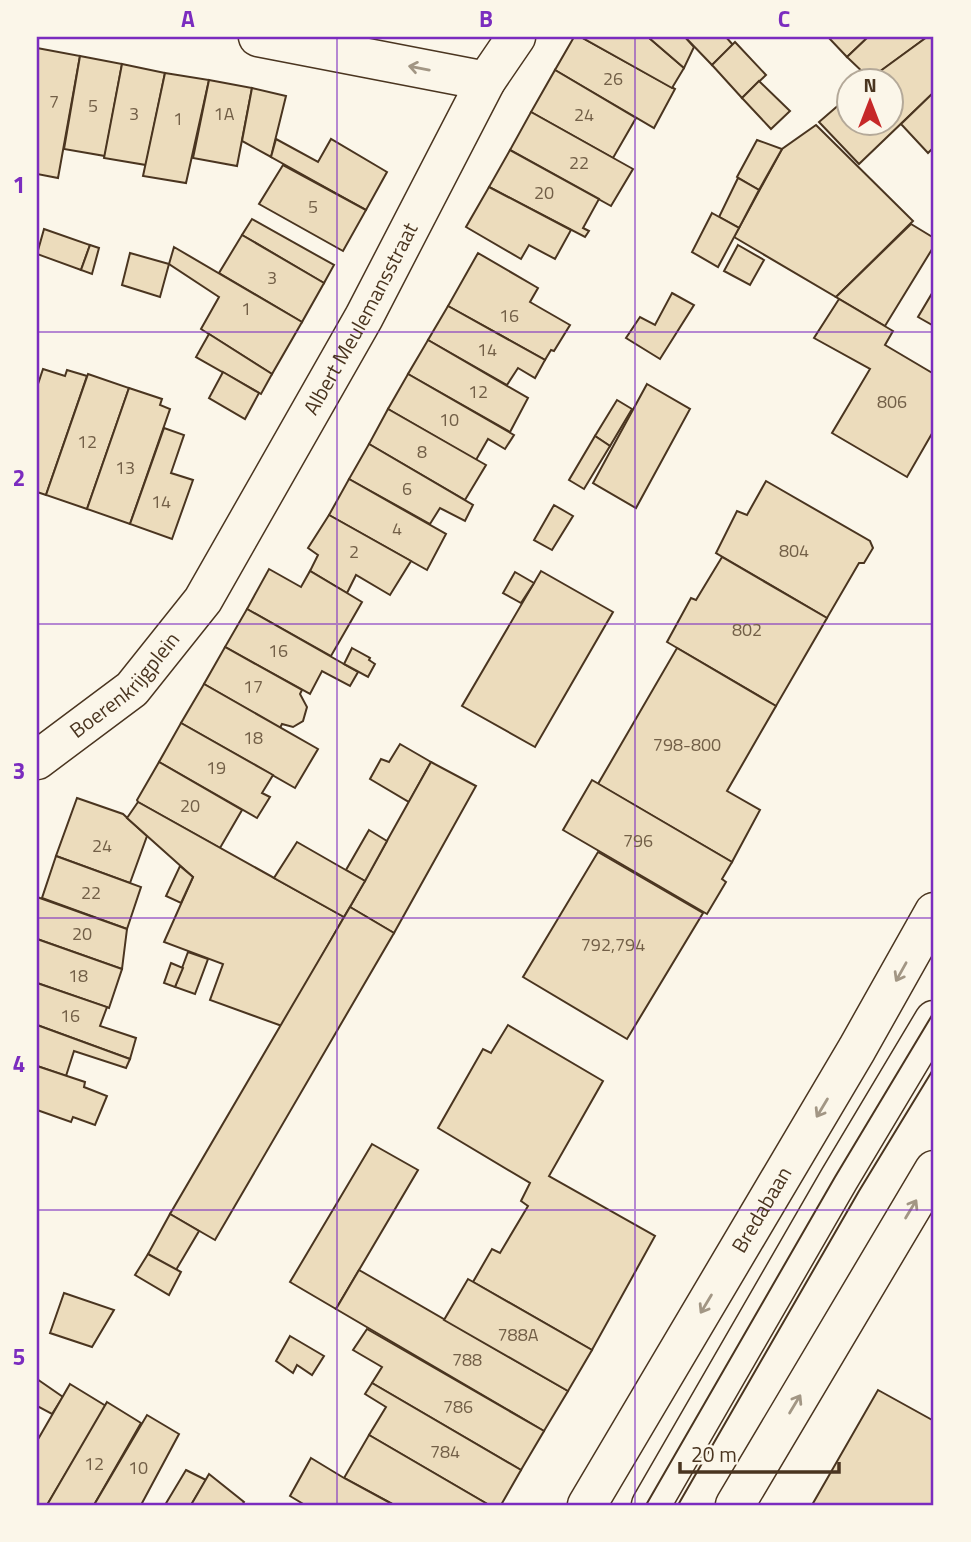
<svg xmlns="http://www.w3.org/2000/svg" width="971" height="1542" viewBox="0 0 971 1542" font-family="'Titillium Web',sans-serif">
  <rect width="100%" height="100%" fill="#fbf6e9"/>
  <g fill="#ecdcbc" stroke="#4a3520" stroke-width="2">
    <path d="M574 37H581L675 89 654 128 555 70Z"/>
    <path d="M581 37H648L684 68 672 88Z"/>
    <path d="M648 37H685L694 47 684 68Z"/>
    <path d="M685 37H726L733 45 712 65Z"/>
    <path d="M828 37H868L847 57Z"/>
    <path d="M868 37H927L870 79 847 57Z"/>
    <path d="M927 37H934V92L859 164 819 122 848 97V122H890V80H868Z"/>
    <path d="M735 42 766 75 742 98 712 65Z"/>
    <path d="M37 48 80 56 58 178 37 174Z"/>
    <path d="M80 56 122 64 105 156 64 149Z"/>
    <path d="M122 64 165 73 146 165 104 158Z"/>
    <path d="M555 70 636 118 613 158 531 112Z"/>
    <path d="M165 73 209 80 186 183 143 176Z"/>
    <path d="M209 80 252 88 237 166 193 158Z"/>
    <path d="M759 81 790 111 771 129 742 98Z"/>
    <path d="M252 88 286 96 271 157 242 141Z"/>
    <path d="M934 92V147L928 153 901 124Z"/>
    <path d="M531 112 633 169 611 206 510 150Z"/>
    <path d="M816 125 913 221 836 297 734 237 782 149Z"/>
    <path d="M276 139 318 162 331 139 387 172 366 210 271 157Z"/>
    <path d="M757 140 782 149 759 190 737 177Z"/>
    <path d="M510 150 599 199 583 228 589 231 585 237 489 187Z"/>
    <path d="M283 165 366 210 343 251 259 204Z"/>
    <path d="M738 178 759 190 739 228 719 217Z"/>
    <path d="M489 187 571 230 555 259 529 245 521 259 466 227Z"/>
    <path d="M712 213 739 228 718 267 692 252Z"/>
    <path d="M252 219 334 265 324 283 242 235Z"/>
    <path d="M911 224 934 238V246L885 326 836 297Z"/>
    <path d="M44 229 90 245 81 270 37 254Z"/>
    <path d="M242 235 324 283 302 322 219 273Z"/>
    <path d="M90 245 99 248 92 274 81 270Z"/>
    <path d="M738 245 764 260 750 285 724 271Z"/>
    <path d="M174 247 302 322 272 374 201 329 219 297 169 264Z"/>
    <path d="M130 253 169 264 160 297 122 285Z"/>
    <path d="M478 253 538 288 530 302 570 325 554 351 551 350 545 360 448 306Z"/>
    <path d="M934 290V326L918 317Z"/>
    <path d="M672 293 694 305 660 359 626 338 640 317 655 325Z"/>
    <path d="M839 299 893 331 885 345 934 374V430L907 477 832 433 870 369 814 338Z"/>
    <path d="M448 306 545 360 535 378 518 368 507 385 428 340Z"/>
    <path d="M209 334 272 374 261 394 196 357Z"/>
    <path d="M428 340 528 398 510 432 408 374Z"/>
    <path d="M43 369 65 376 67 370 87 376 46 495 37 492V387Z"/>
    <path d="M223 372 259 393 245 419 209 398Z"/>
    <path d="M88 374 129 388 87 509 46 495Z"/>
    <path d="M408 374 514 435 505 449 488 439 476 460 388 409Z"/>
    <path d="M647 384 690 409 636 508 593 483Z"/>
    <path d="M129 388 162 399 160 405 170 409 130 524 87 509Z"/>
    <path d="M617 400 632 409 610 446 595 436Z"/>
    <path d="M388 409 486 465 465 500 369 444Z"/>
    <path d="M164 428 184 435 171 473 193 480 172 539 130 524Z"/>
    <path d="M595 436 610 446 584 489 569 480Z"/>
    <path d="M369 444 473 505 465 521 440 508 430 524 349 479Z"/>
    <path d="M349 479 446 534 427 570 329 515Z"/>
    <path d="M766 481 870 541 873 548 864 563H859L827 618 716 553 737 511 747 515Z"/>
    <path d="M554 505 573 516 552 550 534 540Z"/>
    <path d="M329 515 411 561 390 595 356 575 347 593 310 571 318 555 308 548Z"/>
    <path d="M722 557 827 618 776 706 667 642 691 598 696 600Z"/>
    <path d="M269 569 301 587 310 571 362 602 331 656 247 609Z"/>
    <path d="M541 571 613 612 535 747 462 706Z"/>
    <path d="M515 572 534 583 521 603 503 593Z"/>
    <path d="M247 609 358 672 350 686 322 671 310 694 225 647Z"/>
    <path d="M225 647 302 690 300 694 307 707 303 721 293 727 282 724 280 728 204 684Z"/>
    <path d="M352 648 370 658 369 660 375 664 368 677 344 664Z"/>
    <path d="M677 648 776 706 727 791 760 810 732 862 598 784Z"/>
    <path d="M204 684 318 749 295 788 181 723Z"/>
    <path d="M181 723 273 775 262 793 270 797 257 818 159 762Z"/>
    <path d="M400 744 431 762 409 802 370 779 381 759 389 762Z"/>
    <path d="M159 762 242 810 220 848 138 802 137 800Z"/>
    <path d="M431 762 476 786 394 933 350 907Z"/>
    <path d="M592 780 732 862 722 879 726 882 707 914 563 830Z"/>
    <path d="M77 798 123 814 147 836 130 883 56 856Z"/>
    <path d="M138 802 344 917 282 1026 210 1000 223 964 164 942 193 877 127 818Z"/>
    <path d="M369 830 387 841 365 881 346 870Z"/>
    <path d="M297 842 365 881 344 917 274 878Z"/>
    <path d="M598 852 703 913 627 1039 523 977Z"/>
    <path d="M56 856 141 887 127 929 42 898Z"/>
    <path d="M180 866 193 877 181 903 166 896Z"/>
    <path d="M37 897 127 929 122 969 37 939Z"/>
    <path d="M350 907 394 933 215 1240 170 1214Z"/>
    <path d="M37 939 122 969 109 1008 37 983Z"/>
    <path d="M188 952 208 959 195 994 175 987Z"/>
    <path d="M171 963 183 968 175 987 164 983Z"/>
    <path d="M37 983 107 1007 100 1026 136 1038 130 1059 37 1025Z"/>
    <path d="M37 1025 130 1059 126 1068 74 1051 66 1076 37 1066Z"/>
    <path d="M508 1025 603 1081 549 1176 655 1236 592 1350 473 1282 492 1249 500 1253 528 1206 521 1201 530 1183 438 1128 483 1049 491 1053Z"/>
    <path d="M37 1066 85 1082 84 1087 107 1096 95 1125 73 1117 71 1122 37 1110Z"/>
    <path d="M372 1144 418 1170 336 1309 290 1282Z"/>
    <path d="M170 1214 199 1231 176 1270 148 1254Z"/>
    <path d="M148 1254 181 1272 169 1295 135 1275Z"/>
    <path d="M359 1270 568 1391 544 1431 336 1309Z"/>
    <path d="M468 1279 592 1350 568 1391 444 1320Z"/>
    <path d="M64 1293 114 1310 92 1347 50 1333Z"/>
    <path d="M367 1329 544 1431 521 1470 372 1383 382 1367 353 1350Z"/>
    <path d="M290 1336 324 1356 312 1375 297 1365 293 1373 276 1361Z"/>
    <path d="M37 1379 63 1397 52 1414 37 1406Z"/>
    <path d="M372 1383 521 1470 501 1505H489L369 1435 386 1407 365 1394Z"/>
    <path d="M70 1384 106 1406 47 1505H37V1441Z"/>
    <path d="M878 1390 934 1421V1505H812Z"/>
    <path d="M107 1402 141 1423 94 1505H47Z"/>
    <path d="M147 1415 179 1434 141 1505H94Z"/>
    <path d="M369 1435 489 1505H394L344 1478Z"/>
    <path d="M311 1458 344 1478 394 1505H305L290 1496Z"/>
    <path d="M186 1470 206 1480 191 1505H165Z"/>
    <path d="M209 1474 244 1502 242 1505H191Z"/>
  </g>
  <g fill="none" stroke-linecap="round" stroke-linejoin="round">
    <g stroke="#4a3520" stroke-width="41">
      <g id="minor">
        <path d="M258 37 486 81"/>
        <path id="s1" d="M37 760 132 689 203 600 364 317 486 81 516 37"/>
        <path d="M651 1505 839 1179 934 1020"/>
      </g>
    </g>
    <g stroke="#4a3520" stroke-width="41">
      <g id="major">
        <path id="s2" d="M587 1505 857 1049 934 912"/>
        <path d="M735 1505 934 1170"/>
      </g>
    </g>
    <use href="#minor" stroke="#fbf6e9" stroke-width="38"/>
    <use href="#major" stroke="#fbf6e9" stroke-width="38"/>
    <g stroke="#4a3520" stroke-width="2">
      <path d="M646 1505 835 1177 934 1012"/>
      <path d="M678 1505 859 1191 934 1068"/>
    </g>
  </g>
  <defs><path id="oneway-shaft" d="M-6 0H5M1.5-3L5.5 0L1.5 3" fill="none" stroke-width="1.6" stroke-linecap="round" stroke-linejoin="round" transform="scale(1.75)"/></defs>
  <g stroke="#a29684">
    <use href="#oneway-shaft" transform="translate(419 68) rotate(-169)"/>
    <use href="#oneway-shaft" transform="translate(901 972) rotate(119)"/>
    <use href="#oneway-shaft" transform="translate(822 1108) rotate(121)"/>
    <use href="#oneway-shaft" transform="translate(911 1209) rotate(-59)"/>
    <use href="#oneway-shaft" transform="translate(706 1304) rotate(121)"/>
    <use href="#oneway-shaft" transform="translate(795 1404) rotate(-59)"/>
  </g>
  <path fill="none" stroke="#7b2cbf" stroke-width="2" stroke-opacity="0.55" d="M337 37V1505M635 37V1505M37 332H934M37 624H934M37 918H934M37 1210H934"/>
  <g text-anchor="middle" stroke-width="5" stroke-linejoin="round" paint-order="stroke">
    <g font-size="18" fill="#725f47">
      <text x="613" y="85">26</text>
      <text x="54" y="108">7</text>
      <text x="93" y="112">5</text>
      <text x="134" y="120">3</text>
      <text x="224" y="120">1A</text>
      <text x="584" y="121">24</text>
      <text x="178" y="125">1</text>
      <text x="579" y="169">22</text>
      <text x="544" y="199">20</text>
      <text x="313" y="213">5</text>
      <text x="272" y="284">3</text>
      <text x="246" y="315">1</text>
      <text x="509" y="322">16</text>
      <text x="487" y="356">14</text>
      <text x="478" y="398">12</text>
      <text x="892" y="408">806</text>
      <text x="449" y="426">10</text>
      <text x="87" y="448">12</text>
      <text x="422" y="458">8</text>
      <text x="125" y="474">13</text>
      <text x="407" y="495">6</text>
      <text x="161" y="508">14</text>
      <text x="397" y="535">4</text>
      <text x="794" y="557">804</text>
      <text x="354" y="558">2</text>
      <text x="747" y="636">802</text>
      <text x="278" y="657">16</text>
      <text x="253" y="693">17</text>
      <text x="253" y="744">18</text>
      <text x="687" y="751">798-800</text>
      <text x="216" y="774">19</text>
      <text x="190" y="812">20</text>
      <text x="638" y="847">796</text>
      <text x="102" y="852">24</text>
      <text x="91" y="899">22</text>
      <text x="82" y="940">20</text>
      <text x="613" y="951">792,794</text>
      <text x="78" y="982">18</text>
      <text x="70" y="1022">16</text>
      <text x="518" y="1341">788A</text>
      <text x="467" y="1366">788</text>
      <text x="458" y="1413">786</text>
      <text x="445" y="1458">784</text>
      <text x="94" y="1470">12</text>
      <text x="138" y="1474">10</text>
    </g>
    <g font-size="21" fill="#4a3520" stroke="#fbf6e9">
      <text dy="7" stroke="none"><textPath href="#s1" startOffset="555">Albert Meulemansstraat</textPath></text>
      <text dy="7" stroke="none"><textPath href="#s1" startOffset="116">Boerenkrijgplein</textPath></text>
      <text dy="7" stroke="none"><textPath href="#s2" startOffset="343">Bredabaan</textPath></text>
    </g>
  </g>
  <rect width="971" height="1542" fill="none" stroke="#fbf6e9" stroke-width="77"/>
  <g transform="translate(870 102)"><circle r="33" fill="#fbf6e9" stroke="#b4a999" stroke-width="2"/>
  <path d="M0-5L12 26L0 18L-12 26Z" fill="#c62828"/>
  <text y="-10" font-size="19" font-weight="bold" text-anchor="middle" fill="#4a3520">N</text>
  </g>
  <path d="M680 1462v10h159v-10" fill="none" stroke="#4a3520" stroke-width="3.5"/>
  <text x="691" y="1462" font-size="21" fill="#4a3520" stroke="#fbf6e9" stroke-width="5" paint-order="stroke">20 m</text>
  <rect x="38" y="38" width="894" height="1466" fill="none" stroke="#7b2cbf" stroke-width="2.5"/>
  <g font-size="23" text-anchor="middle" font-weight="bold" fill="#7b2cbf">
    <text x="188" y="27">A</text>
    <text x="486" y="27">B</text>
    <text x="784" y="27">C</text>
    <text x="19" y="193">1</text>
    <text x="19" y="486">2</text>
    <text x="19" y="779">3</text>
    <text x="19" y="1072">4</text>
    <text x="19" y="1365">5</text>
  </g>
</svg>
